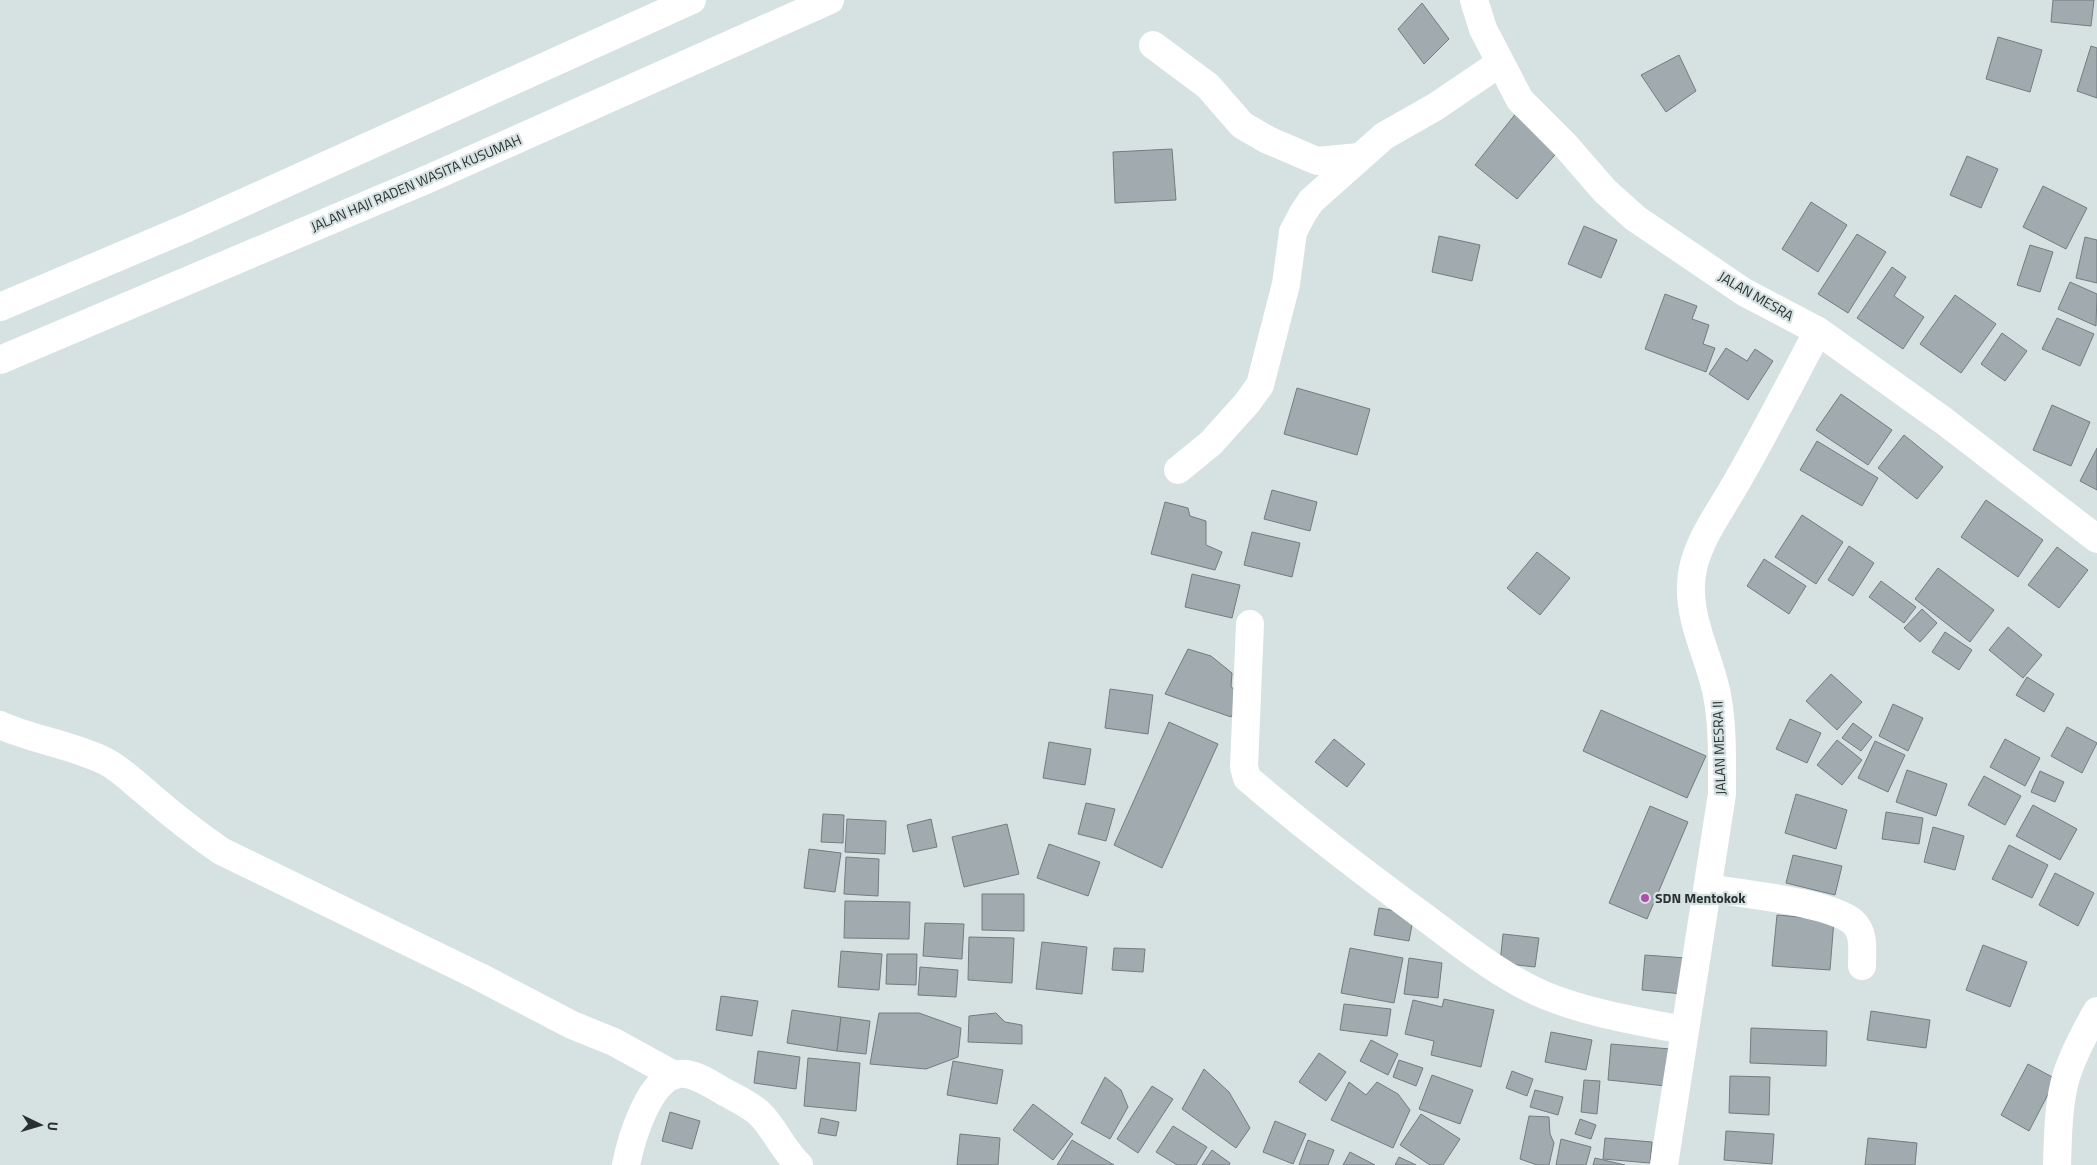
<svg xmlns="http://www.w3.org/2000/svg" width="2097" height="1165" viewBox="0 0 2097 1165" font-family="'Titillium Web',sans-serif">
  <rect width="100%" height="100%" fill="#d6e2e2"/>
  <g fill="#a1aaae" stroke="#737c80">
    <path d="M2053 0H2094L2091 26 2051 22Z"/>
    <path d="M1422 3 1449 39 1424 64 1398 29Z"/>
    <path d="M1998 37 2042 50 2030 92 1986 79Z"/>
    <path d="M2091 46 2097 48V98L2077 91Z"/>
    <path d="M1679 55 1696 91 1666 112 1641 75Z"/>
    <path d="M1517 112 1559 150 1517 199 1475 165Z"/>
    <path d="M1172 149 1176 200 1115 203 1113 152Z"/>
    <path d="M1967 156 1998 169 1981 208 1950 195Z"/>
    <path d="M2043 186 2087 208 2066 249 2023 227Z"/>
    <path d="M1811 202 1847 225 1818 272 1782 249Z"/>
    <path d="M1584 226 1617 240 1601 278 1568 264Z"/>
    <path d="M1857 234 1886 252 1848 313 1818 294Z"/>
    <path d="M1439 236 1480 245 1472 281 1432 272Z"/>
    <path d="M2085 237 2097 240V283L2076 278Z"/>
    <path d="M2030 245 2053 252 2040 292 2017 285Z"/>
    <path d="M1892 267 1906 277 1894 296 1924 317 1903 349 1857 318Z"/>
    <path d="M2070 282 2097 294 2096 326 2058 309Z"/>
    <path d="M1665 294 1697 306 1692 319 1709 325 1703 344 1715 348 1706 372 1645 349Z"/>
    <path d="M1955 295 1996 324 1961 373 1920 344Z"/>
    <path d="M2057 318 2094 334 2080 366 2042 349Z"/>
    <path d="M2002 333 2027 351 2005 381 1981 364Z"/>
    <path d="M1726 348 1747 361 1755 349 1773 361 1748 400 1709 374Z"/>
    <path d="M1297 388 1370 409 1357 455 1284 434Z"/>
    <path d="M1841 394 1892 430 1868 465 1816 430Z"/>
    <path d="M2052 405 2090 422 2071 466 2033 450Z"/>
    <path d="M1904 435 1943 467 1917 499 1878 468Z"/>
    <path d="M1817 441 1878 478 1862 506 1800 470Z"/>
    <path d="M2097 448V490L2080 481Z"/>
    <path d="M1272 490 1317 502 1310 531 1264 519Z"/>
    <path d="M1986 500 2043 540 2018 577 1961 537Z"/>
    <path d="M1165 502 1188 508 1190 516 1206 521V545L1222 552 1215 570 1151 554Z"/>
    <path d="M1802 515 1843 542 1816 584 1775 557Z"/>
    <path d="M1252 532 1300 543 1292 577 1244 565Z"/>
    <path d="M1849 546 1874 563 1853 596 1828 580Z"/>
    <path d="M2057 547 2088 570 2059 608 2028 585Z"/>
    <path d="M1537 552 1570 578 1540 615 1507 588Z"/>
    <path d="M1764 559 1806 586 1789 614 1747 586Z"/>
    <path d="M1938 568 1994 610 1970 642 1915 599Z"/>
    <path d="M1192 574 1240 585 1232 618 1185 607Z"/>
    <path d="M1881 581 1916 607 1904 623 1869 597Z"/>
    <path d="M1922 609 1937 623 1920 642 1904 628Z"/>
    <path d="M2008 627 2042 655 2023 678 1989 650Z"/>
    <path d="M1945 632 1972 650 1959 670 1932 652Z"/>
    <path d="M1188 649 1211 656 1232 673 1231 687 1243 695 1231 717 1165 694Z"/>
    <path d="M1831 674 1862 702 1837 730 1806 701Z"/>
    <path d="M2027 677 2054 694 2044 712 2016 695Z"/>
    <path d="M1110 689 1153 695 1148 734 1105 728Z"/>
    <path d="M1893 704 1923 718 1908 751 1879 736Z"/>
    <path d="M1601 710 1706 756 1687 798 1583 751Z"/>
    <path d="M1790 719 1821 733 1807 763 1776 749Z"/>
    <path d="M1169 722 1218 744 1162 868 1114 845Z"/>
    <path d="M1853 723 1872 737 1861 751 1842 738Z"/>
    <path d="M2067 727 2097 743 2082 773 2051 756Z"/>
    <path d="M1334 739 1365 764 1347 787 1315 762Z"/>
    <path d="M2005 739 2040 758 2025 786 1990 767Z"/>
    <path d="M1837 740 1862 760 1842 785 1817 765Z"/>
    <path d="M1875 741 1905 755 1888 792 1858 778Z"/>
    <path d="M1049 742 1091 749 1085 785 1043 778Z"/>
    <path d="M1907 770 1947 784 1936 816 1896 802Z"/>
    <path d="M2040 771 2064 782 2055 802 2031 792Z"/>
    <path d="M1984 776 2021 796 2005 825 1968 805Z"/>
    <path d="M1796 794 1847 810 1836 849 1785 833Z"/>
    <path d="M1086 803 1115 809 1106 841 1078 834Z"/>
    <path d="M2033 805 2077 829 2060 860 2016 836Z"/>
    <path d="M1650 806 1688 822 1647 919 1609 903Z"/>
    <path d="M1886 812 1923 818 1919 844 1882 839Z"/>
    <path d="M823 814 844 815 843 843 821 842Z"/>
    <path d="M847 819 886 821 885 854 845 852Z"/>
    <path d="M931 819 937 847 913 852 907 825Z"/>
    <path d="M1007 824 1019 874 964 887 952 837Z"/>
    <path d="M1933 827 1964 836 1955 870 1924 862Z"/>
    <path d="M1049 844 1100 862 1088 896 1037 878Z"/>
    <path d="M2009 845 2048 865 2032 898 1992 879Z"/>
    <path d="M809 849 841 853 835 892 804 888Z"/>
    <path d="M1793 855 1842 866 1835 895 1786 883Z"/>
    <path d="M846 857 879 859 878 896 844 894Z"/>
    <path d="M2055 873 2094 893 2078 926 2039 905Z"/>
    <path d="M982 894H1024V931L982 930Z"/>
    <path d="M845 901 910 902 909 939 844 938Z"/>
    <path d="M1379 908 1414 914 1409 941 1374 935Z"/>
    <path d="M1777 915 1834 920 1830 970 1772 966Z"/>
    <path d="M925 923 964 924 962 959 923 956Z"/>
    <path d="M1503 934 1539 938 1535 967 1500 963Z"/>
    <path d="M969 937 1014 938 1012 983 968 980Z"/>
    <path d="M1042 942 1087 947 1082 994 1036 989Z"/>
    <path d="M1983 945 2027 962 2010 1007 1966 990Z"/>
    <path d="M1114 948 1145 949 1143 972 1112 970Z"/>
    <path d="M1350 948 1403 958 1394 1003 1341 993Z"/>
    <path d="M841 951 882 954 879 990 838 987Z"/>
    <path d="M887 954H917L916 985 886 984Z"/>
    <path d="M1645 955 1686 958 1683 994 1642 990Z"/>
    <path d="M1409 958 1442 963 1438 998 1404 994Z"/>
    <path d="M920 967 958 970 956 997 918 995Z"/>
    <path d="M721 996 758 1001 752 1036 716 1030Z"/>
    <path d="M1444 999 1494 1010 1481 1067 1431 1055 1434 1041 1405 1034 1413 1000 1442 1007Z"/>
    <path d="M1344 1004 1391 1009 1387 1036 1340 1030Z"/>
    <path d="M792 1010 841 1017 837 1051 787 1043Z"/>
    <path d="M1871 1011 1930 1020 1926 1048 1867 1040Z"/>
    <path d="M879 1013H919L961 1028 958 1057 926 1069 870 1064Z"/>
    <path d="M996 1013 1005 1022 1022 1025V1044L968 1042 969 1016Z"/>
    <path d="M841 1017 870 1021 866 1054 837 1051Z"/>
    <path d="M1751 1028 1827 1031 1826 1066 1750 1063Z"/>
    <path d="M1551 1032 1592 1040 1586 1070 1545 1062Z"/>
    <path d="M1371 1040 1398 1054 1388 1075 1360 1061Z"/>
    <path d="M1611 1044 1670 1049 1666 1086 1608 1080Z"/>
    <path d="M758 1051 800 1057 796 1089 754 1083Z"/>
    <path d="M1319 1053 1346 1072 1326 1101 1299 1082Z"/>
    <path d="M808 1058 860 1063 856 1111 804 1106Z"/>
    <path d="M1399 1060 1423 1068 1416 1086 1393 1077Z"/>
    <path d="M953 1061 1003 1070 997 1104 947 1095Z"/>
    <path d="M2028 1064 2056 1079 2029 1131 2001 1115Z"/>
    <path d="M1204 1069 1229 1092 1250 1128 1236 1148 1182 1109Z"/>
    <path d="M1512 1071 1533 1079 1527 1096 1506 1088Z"/>
    <path d="M1432 1075 1473 1090 1460 1124 1419 1109Z"/>
    <path d="M1730 1076 1770 1077 1769 1115 1729 1113Z"/>
    <path d="M1105 1077 1121 1090 1128 1107 1110 1139 1081 1123Z"/>
    <path d="M1584 1080 1600 1081 1597 1114 1581 1112Z"/>
    <path d="M1349 1082 1366 1095 1377 1082 1398 1094 1410 1110 1393 1148 1331 1120Z"/>
    <path d="M1152 1086 1173 1099 1138 1153 1117 1139Z"/>
    <path d="M1535 1090 1563 1097 1558 1115 1530 1107Z"/>
    <path d="M1033 1104 1073 1134 1053 1160 1013 1130Z"/>
    <path d="M670 1112 700 1121 692 1149 662 1141Z"/>
    <path d="M1421 1114 1460 1139 1443 1165H1430L1400 1145Z"/>
    <path d="M1529 1116 1549 1117 1550 1134 1554 1143 1549 1165H1537L1520 1159Z"/>
    <path d="M821 1118 839 1122 836 1136 818 1133Z"/>
    <path d="M1580 1119 1596 1125 1591 1139 1575 1134Z"/>
    <path d="M1275 1121 1306 1134 1293 1164 1263 1152Z"/>
    <path d="M1173 1126 1207 1147 1196 1165H1177L1156 1152Z"/>
    <path d="M1726 1131 1774 1134 1772 1164 1724 1160Z"/>
    <path d="M960 1134 1000 1138 998 1165H957Z"/>
    <path d="M1605 1138 1652 1142 1650 1163 1603 1159Z"/>
    <path d="M1868 1138 1917 1143 1915 1165H1865Z"/>
    <path d="M1561 1139 1591 1147 1586 1165H1556Z"/>
    <path d="M1072 1140 1114 1165H1057Z"/>
    <path d="M1308 1140 1334 1150 1328 1165H1299Z"/>
    <path d="M1212 1150 1230 1163 1229 1165H1202Z"/>
    <path d="M1350 1152 1375 1165H1343Z"/>
    <path d="M1399 1157 1416 1165H1395Z"/>
    <path d="M1595 1158 1625 1165H1593Z"/>
  </g>
  <g fill="none" stroke-linecap="round" stroke-linejoin="round">
    <g stroke="#fff" stroke-width="28">
      <path d="M1474 0 1483 29 1520 100 1565 145 1605 191 1635 218 1744 292 1818 331 1944 421 2097 539"/>
      <path d="M1153 45 1208 86 1242 125 1268 140 1317 161 1359 157"/>
      <path d="M1178 470 1211 443 1247 403 1260 385 1286 284 1293 232 1303 213 1311 201 1384 136 1435 107 1500 63"/>
      <path d="M1250 624 1244 767 1247 778C1304 827 1363 872 1423 916 1462 945 1500 976 1544 995 1588 1013 1637 1021 1684 1030"/>
      <path d="M0 725C34 740 72 745 105 761 121 769 134 783 148 794 171 814 195 833 221 851L480 977 572 1025 614 1042 674 1075"/>
      <path d="M1708 888C1742 894 1829 902 1853 922 1865 933 1862 951 1862 966"/>
      <path d="M626 1165C631 1140 649 1077 679 1074 693 1072 709 1083 721 1090 733 1097 750 1104 760 1114 775 1129 783 1150 799 1165"/>
      <path d="M1664 1165 1722 794C1722 761 1723 727 1717 695 1710 658 1689 623 1691 584 1692 546 1721 511 1739 478 1767 429 1792 380 1818 331"/>
      <path d="M2057 1165C2058 1136 2058 1105 2066 1077 2073 1054 2085 1032 2097 1011"/>
    </g>
    <g stroke="#fff" stroke-width="28">
      <path d="M0 307 187 228 692 0"/>
      <path d="M0 360 428 179 830 0"/>
    </g>
  </g>
  <circle fill="#b24caf" stroke="#d6e2e2" stroke-width="2" cx="1645" cy="898" r="5"/>
  <g text-anchor="middle" stroke-width="4.5" stroke-linejoin="round" paint-order="stroke">
    <g font-size="14" fill="#2a2f2f" stroke="#d6e2e2">
      <text transform="translate(416 183) rotate(-23)" y="5">JALAN HAJI RADEN WASITA KUSUMAH</text>
      <text transform="translate(1756 296) rotate(30)" y="5">JALAN MESRA</text>
      <text transform="translate(1719 748) rotate(-92)" y="5">JALAN MESRA II</text>
    </g>
    <g font-size="14" font-weight="bold" fill="#2a2f2f" stroke="#d6e2e2" text-anchor="start">
      <text x="1655" y="903">SDN Mentokok</text>
    </g>
  </g>
  <g transform="translate(40 1125) rotate(95)" stroke="#d6e2e2" stroke-width="4" paint-order="stroke">
  <path d="M0-4L9 19L0 12L-9 19Z" fill="#2a2f2f"/>
  <text y="-8" font-size="14" font-weight="bold" text-anchor="middle" fill="#2a2f2f">U</text>
  </g>
</svg>
